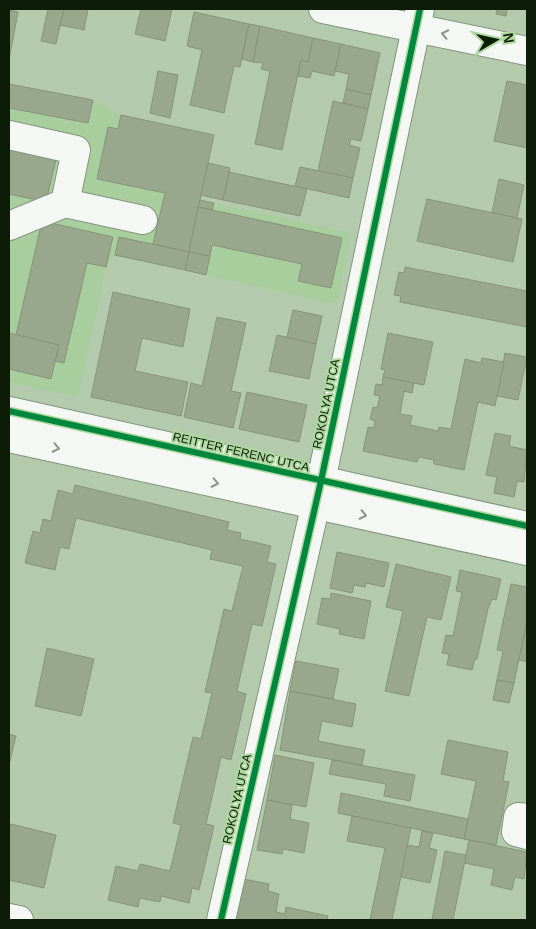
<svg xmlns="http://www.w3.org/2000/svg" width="536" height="929" viewBox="0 0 536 929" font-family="Helvetica,sans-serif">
  <rect width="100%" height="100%" fill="#b3cbac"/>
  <path fill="#a9ce9e" d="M9 84 93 100 121 115 214 135 200 200 351 233 337 304 115 255 106 267 78 397 9 382Z"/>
  <g fill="#99a78c" stroke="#879479">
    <path d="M48 9H64L56 44 41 41Z"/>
    <path d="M64 9H88L84 30 60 25Z"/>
    <path d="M141 9H172L165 41 135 34Z"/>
    <path d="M497 9H507L506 16 496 14Z"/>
    <path d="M9 10 18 12 9 60Z"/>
    <path d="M194 12 249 24 240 67 234 66 224 113 190 105 202 50 187 46Z"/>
    <path d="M249 24 260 26 253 62 242 59Z"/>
    <path d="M260 26 313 38 308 62 301 60 282 150 255 144 270 71 261 69 263 63 253 62Z"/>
    <path d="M313 38 341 44 334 76 312 71 310 78 298 76 301 60 308 62Z"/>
    <path d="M341 44 380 53 371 95 346 89 349 74 335 71Z"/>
    <path d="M158 71 178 75 170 118 150 113Z"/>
    <path d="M507 81 527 85V148L494 141Z"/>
    <path d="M9 84 93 100 88 123 9 108Z"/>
    <path d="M346 89 371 95 368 109 343 103Z"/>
    <path d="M333 101 368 109 361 141 351 139 349 145 360 148 353 178 318 171Z"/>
    <path d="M121 115 214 135 189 252 153 244 165 193 97 179 108 127 118 129Z"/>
    <path d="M9 144 57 155 46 202 9 194Z"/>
    <path d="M208 163 230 168 223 200 201 195Z"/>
    <path d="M300 167 353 178 349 198 295 186Z"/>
    <path d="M229 172 307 189 300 216 223 200Z"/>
    <path d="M499 179 524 185 517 218 492 213Z"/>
    <path d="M427 199 522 219 513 262 417 241Z"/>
    <path d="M200 200 214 203 212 210 198 207Z"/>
    <path d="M198 207 342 238 331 288 298 281 302 264 212 245 210 256 189 252Z"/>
    <path d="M42 221 113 237 106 267 87 263 64 363 55 361 59 345 16 335Z"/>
    <path d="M119 237 189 252 185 270 115 255Z"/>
    <path d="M189 252 210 256 206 275 185 270Z"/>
    <path d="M405 267 527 291V327L400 302 401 296 394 295 399 272 404 273Z"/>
    <path d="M113 292 190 309 183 347 142 338 135 371 188 382 181 416 91 397Z"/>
    <path d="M293 310 322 316 316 344 287 337Z"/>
    <path d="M217 317 246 323 231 391 241 393 233 428 184 417 191 383 202 386Z"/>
    <path d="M9 333 59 345 51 379 9 369Z"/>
    <path d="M388 333 433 342 424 385 383 377 385 370 381 369Z"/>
    <path d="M277 335 316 344 309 379 269 371Z"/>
    <path d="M505 353 527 357 518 400 497 396Z"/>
    <path d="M482 358 504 362 495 406 478 402 464 470 434 464V460L419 457 417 462 363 451 368 427 374 428 375 421 370 419 373 407 377 408 380 396 374 395 376 384 382 385 383 377 414 383 412 393 404 391 400 414 412 416 410 425 438 431 439 427 451 429 465 359 481 363Z"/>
    <path d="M247 392 307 405 299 442 239 429Z"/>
    <path d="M495 433 511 436 509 446 527 450 524 482 517 481 514 497 494 493 497 477 486 475Z"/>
    <path d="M75 485 229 522 227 530 241 533 240 539 271 546 267 562 276 564 262 626 252 624 237 691 246 694 231 760 221 757 206 824 214 826 199 890 192 888 189 903 161 896 160 902 140 898 138 907 108 900 116 866 138 871 140 864 170 871 181 825 173 823 193 737 201 739 212 693 205 692 224 609 232 611 243 566 210 559 212 550 76 518 69 549 60 547 55 570 25 563 33 531 40 533 43 519 51 521 58 490 73 494Z"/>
    <path d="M337 552 389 563 384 587 366 583 365 587 354 585 352 593 330 588Z"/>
    <path d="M396 564 451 577 441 620 427 617 409 696 385 691 403 611 386 607Z"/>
    <path d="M460 570 501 579 496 600 492 599 488 609 477 659H475L472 670 447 665 449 654 442 653 446 635 453 636 462 592 456 591Z"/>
    <path d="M511 584 527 587V621L514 683 497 680 503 651 497 650Z"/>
    <path d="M331 593 371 601 364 639 339 634 340 629 317 624 322 598 330 599Z"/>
    <path d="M527 621V662L519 660Z"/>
    <path d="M47 648 94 659 81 716 35 706Z"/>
    <path d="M296 661 339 669 333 699 290 691Z"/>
    <path d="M497 680 514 683 509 703 493 700Z"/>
    <path d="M290 691 356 704 352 727 322 721 318 741 365 750 362 765 280 750Z"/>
    <path d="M9 734 16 736 9 765Z"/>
    <path d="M448 740 508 752 503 781 509 782 496 845 464 839 476 781 441 774Z"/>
    <path d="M275 755 314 763 306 807 267 800Z"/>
    <path d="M332 760 415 775 410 801 384 796 386 784 329 774Z"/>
    <path d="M341 793 468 819 464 839 338 813Z"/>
    <path d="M267 800 292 805 290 819 309 823 304 853 283 849 282 854 257 850Z"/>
    <path d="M352 816 411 828 392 920H370L385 848 347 841Z"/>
    <path d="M11 824 56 835 44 888 9 880V834Z"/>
    <path d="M422 831 433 833 429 848 437 850 430 883 401 877 407 845 419 847Z"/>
    <path d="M469 840 527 852 524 879 515 877 512 890 491 885 494 869 464 863Z"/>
    <path d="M445 851 466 855 453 920H432Z"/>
    <path d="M243 879 269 884 268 891 279 894 276 912 285 914 286 907 328 916 327 920H235Z"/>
  </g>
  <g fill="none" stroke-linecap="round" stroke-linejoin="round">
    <g stroke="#83957d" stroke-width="30">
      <g id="minor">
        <path d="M323 9 527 51"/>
        <path d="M9 135 76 150 65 203 143 220"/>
        <path d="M9 226 65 203"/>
        <path d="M9 411 527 526"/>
        <path d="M9 438 527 551"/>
        <path d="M527 818 518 817 516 832 527 835"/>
        <path d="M9 918 19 920"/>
        <path d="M221 920 321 481 420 9"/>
      </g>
    </g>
    <use href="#minor" stroke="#f4f7f3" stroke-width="28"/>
    <g stroke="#add89f" stroke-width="9">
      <g id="cycleway">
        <path d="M9 411 527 526"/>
        <path d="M221 920 321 481 420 9"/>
      </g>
    </g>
    <use href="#cycleway" stroke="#00873e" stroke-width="6"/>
  </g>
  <defs><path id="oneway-chevron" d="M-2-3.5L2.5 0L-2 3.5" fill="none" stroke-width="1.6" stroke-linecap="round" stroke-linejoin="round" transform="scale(1.25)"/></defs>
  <g stroke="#8c9488">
    <use href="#oneway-chevron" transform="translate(445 34) rotate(-168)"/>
    <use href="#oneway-chevron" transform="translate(56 448) rotate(12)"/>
    <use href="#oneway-chevron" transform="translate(215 483) rotate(12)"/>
    <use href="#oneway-chevron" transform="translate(363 515) rotate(12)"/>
  </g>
  <g text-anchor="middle" stroke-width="4" stroke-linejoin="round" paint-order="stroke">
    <g font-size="12" fill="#0c1c06" stroke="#add89f">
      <text transform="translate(326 404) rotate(-78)" y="4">ROKOLYA UTCA</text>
      <text transform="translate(241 452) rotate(13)" y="4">REITTER FERENC UTCA</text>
      <text transform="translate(237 799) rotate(-77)" y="4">ROKOLYA UTCA</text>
    </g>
  </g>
  <rect width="536" height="929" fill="none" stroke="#0c1c06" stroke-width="20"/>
  <g transform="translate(496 40) rotate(81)" stroke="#add89f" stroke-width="4" paint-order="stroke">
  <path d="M0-4L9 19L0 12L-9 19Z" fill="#0c1c06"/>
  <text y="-8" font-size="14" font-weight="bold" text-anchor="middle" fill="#0c1c06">N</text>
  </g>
</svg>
